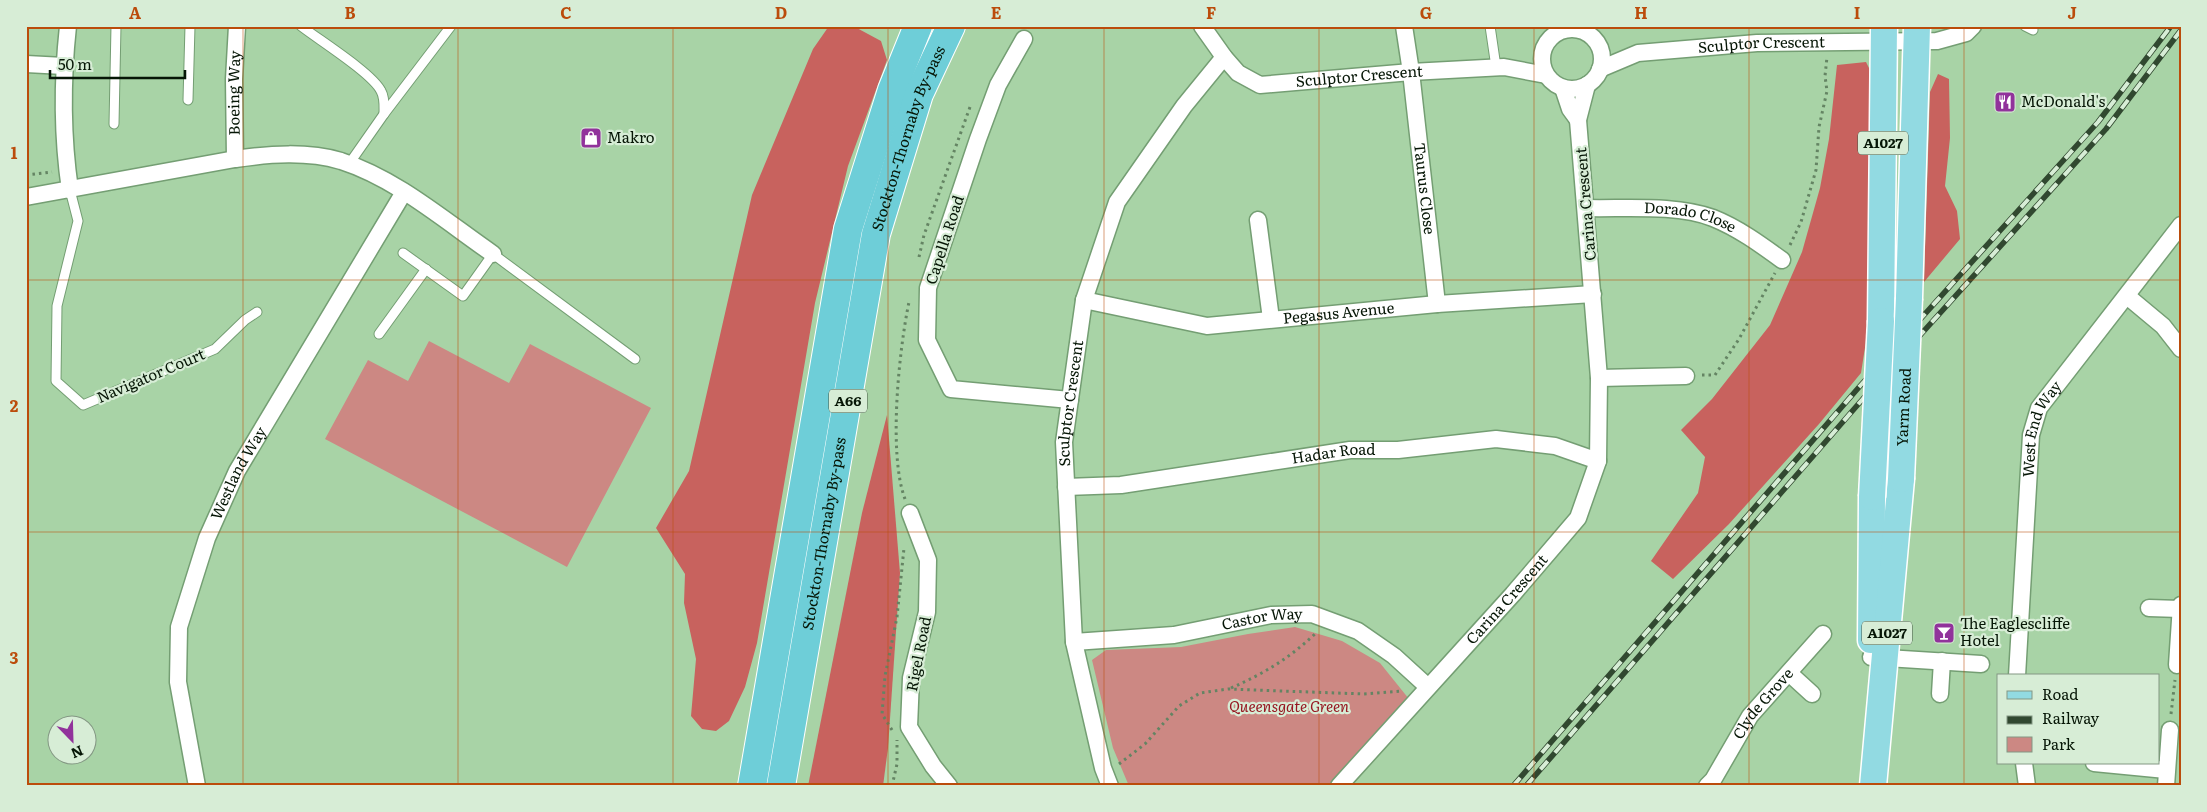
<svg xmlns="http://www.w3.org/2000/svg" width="2207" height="812" viewBox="0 0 2207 812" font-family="Literata,serif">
  <rect width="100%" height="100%" fill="#a8d3a6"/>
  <g fill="#cc8883">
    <path d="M429 341 509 383 530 344 651 408 567 567 325 439 368 360 408 381Z"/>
    <path d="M1295 627 1342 641 1380 663 1413 704 1339 786H1129L1113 748 1092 660 1106 650 1181 647 1248 634Z"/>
  </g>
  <g fill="#c8625e">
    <path d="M829 26 855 27 881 41 887 60 848 166 815 303 757 643 745 687 729 721 716 731 702 729 691 716 696 659 684 603 685 574 656 528 689 471 752 195 813 49Z"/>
    <path d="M1866 62 1874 78 1869 322 1861 373 1819 424 1729 524 1673 579 1651 561 1698 493 1705 457 1681 430 1712 399 1770 325 1802 252 1820 188 1829 139 1837 65Z"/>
    <path d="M1938 74 1949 79 1950 138 1945 186 1957 211 1960 239 1924 282 1930 92Z"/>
    <path d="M887 415 900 573 888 748 883 786H808L862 513Z"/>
  </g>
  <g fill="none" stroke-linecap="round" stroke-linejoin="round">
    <g stroke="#749e73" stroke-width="11">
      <g id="service">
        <path d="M301 26C319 40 372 73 381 91 385 98 384 106 384 114"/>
        <path d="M1490 26 1496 67"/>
        <path d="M2025 26 2033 30"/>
        <path d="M188 100 190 26"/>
        <path d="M114 124 116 26"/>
        <path d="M349 164 384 114 451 26"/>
        <path d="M70 190 78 221 57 306 56 381 83 405 215 349 245 320 257 312"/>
        <path d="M403 253 463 296 493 254 635 359"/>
        <path d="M379 334 426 269"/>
      </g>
    </g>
    <g stroke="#749e73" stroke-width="19">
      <g id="minor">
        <path d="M68 26C62 81 62 135 70 190"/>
        <path id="s1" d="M1202 26 1224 57 1238 73 1260 85 1411 72 1504 67 1546 75"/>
        <path id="s2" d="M1404 26 1411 72 1437 304"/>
        <circle cx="1572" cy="59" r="30"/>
        <path d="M1024 39 998 85 978 139 928 288 927 340 951 389 1070 400"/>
        <path d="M26 64 64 66"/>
        <path id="s3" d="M1600 69 1638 53 1757 43 1937 41 1966 33 1973 26"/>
        <path d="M1563 88 1570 109 1578 120"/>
        <path id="s4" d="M235 159 234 79 237 26"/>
        <path d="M26 197 235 159C270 154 307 151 341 161 397 179 445 221 493 254"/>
        <path id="s5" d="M1586 208C1625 209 1676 204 1713 218 1738 228 1760 244 1782 260"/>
        <path d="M1258 220 1271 319"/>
        <path d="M2127 296 2163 326 2181 349"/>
        <path id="s6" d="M1084 300 1207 326 1437 304 1593 294"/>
        <path d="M1599 378 1686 376"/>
        <path id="s7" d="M1066 487 1121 485 1350 450H1398L1496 439 1555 446 1598 461"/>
        <path d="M910 513 928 560 927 612 911 678 909 727 933 766 949 786"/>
        <path d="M2149 608 2180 609"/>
        <path id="s8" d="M1074 642 1174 635 1271 615 1312 614 1358 631 1394 656 1428 687"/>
        <path d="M1871 657 1981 664"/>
        <path d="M2177 665 2181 605"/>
        <path d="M1789 673 1812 694"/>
        <path id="s9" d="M2017 676 2031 435 2039 408 2181 225"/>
        <path d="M1940 694 1942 661"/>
        <path d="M2024 763 2027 786"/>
        <path d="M2094 763 2166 770"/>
        <path id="s10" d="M197 786 178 682 179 627 207 538 237 471 404 192"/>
        <path id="s11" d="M1110 786 1103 768 1074 642 1064 442 1084 300 1117 202 1184 106 1224 57"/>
        <path id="s12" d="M1339 786 1513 594 1578 518 1598 461 1599 378 1578 120 1587 85"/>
        <path id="s13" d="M1707 786 1713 780 1750 716 1823 634"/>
        <path d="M2166 786 2170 730"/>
      </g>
    </g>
    <g stroke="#fff" stroke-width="29">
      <g id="primary">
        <path d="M1909 298 1917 26"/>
        <path d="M1881 321 1884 26"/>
        <path d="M1871 640 1872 497"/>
        <path d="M1873 786 1901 479"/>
      </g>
    </g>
    <g stroke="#fff" stroke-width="30">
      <g id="trunk">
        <path d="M752 786 848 229 892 90 918 26"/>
        <path id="s14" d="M781 786 876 234 919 94 951 26"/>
      </g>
    </g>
    <g stroke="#648463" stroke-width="3" stroke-dasharray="2.5 4" stroke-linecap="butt">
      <path d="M26 175 52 172"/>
      <path d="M1790 245 1801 222 1816 170 1819 127 1827 91 1825 76 1827 57"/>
      <path d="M919 257 924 235 970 107"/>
      <path d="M1702 375H1715L1739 339 1775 273"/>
      <path d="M905 499C888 454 899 350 909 302"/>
      <path d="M1231 688C1265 673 1290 658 1317 632"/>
      <path d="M2171 714 2175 680"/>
      <path d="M892 730 882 714 885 676 897 617 904 548"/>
      <path d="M1119 764 1145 744 1179 706 1200 693 1228 689 1364 694 1403 691"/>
      <path d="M892 786 897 764V740"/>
    </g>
    <use href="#service" stroke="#fff" stroke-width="9"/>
    <use href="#minor" stroke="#fff" stroke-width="16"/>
    <use href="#primary" stroke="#92dae2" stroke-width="26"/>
    <use href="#trunk" stroke="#6eced8" stroke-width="28"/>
    <g stroke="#314830" stroke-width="5.5">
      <g id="rail">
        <path d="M1513 786 1860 386 2098 122 2171 26"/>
        <path d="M1526 786 1868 393 2106 129 2181 30"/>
      </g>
    </g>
    <use href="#rail" stroke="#d7edd6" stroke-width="4" stroke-dasharray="11" stroke-linecap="butt"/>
    <g stroke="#fff" stroke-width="29" stroke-linecap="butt">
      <g id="primary-bridge">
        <path id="s15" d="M1901 479 1909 298"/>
        <path d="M1872 497 1881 321"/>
      </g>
    </g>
    <use href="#primary-bridge" stroke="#92dae2" stroke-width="26"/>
  </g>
  <path fill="none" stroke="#bb4c0b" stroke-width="1" stroke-opacity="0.55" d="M243 26V786M458 26V786M673 26V786M888 26V786M1104 26V786M1319 26V786M1534 26V786M1749 26V786M1964 26V786M26 280H2181M26 532H2181"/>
  <defs>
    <g id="restaurant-square" transform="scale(1.125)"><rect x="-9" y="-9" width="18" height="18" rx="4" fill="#91329b" stroke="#d7edd6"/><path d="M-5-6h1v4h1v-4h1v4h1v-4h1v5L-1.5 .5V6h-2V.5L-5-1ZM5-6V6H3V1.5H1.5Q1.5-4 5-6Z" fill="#fff"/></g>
    <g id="shop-square" transform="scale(1.125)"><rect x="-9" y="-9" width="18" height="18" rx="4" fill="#91329b" stroke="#d7edd6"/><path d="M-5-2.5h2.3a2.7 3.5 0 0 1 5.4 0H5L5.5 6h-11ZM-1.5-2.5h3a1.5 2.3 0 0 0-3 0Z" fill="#fff"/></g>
    <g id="bar-square" transform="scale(1.125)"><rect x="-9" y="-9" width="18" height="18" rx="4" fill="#91329b" stroke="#d7edd6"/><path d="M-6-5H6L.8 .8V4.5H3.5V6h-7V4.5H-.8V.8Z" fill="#fff"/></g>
  </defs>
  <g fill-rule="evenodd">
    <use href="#restaurant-square" x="2005" y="102"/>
    <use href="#shop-square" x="591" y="138"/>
    <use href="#bar-square" x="1944" y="633"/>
  </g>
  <g text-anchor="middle" stroke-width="4.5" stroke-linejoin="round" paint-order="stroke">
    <g fill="#d7edd6" stroke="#455644" stroke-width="1">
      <rect x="1858" y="131.5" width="50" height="23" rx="4"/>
      <rect x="829" y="389.5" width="38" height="23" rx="4"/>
      <rect x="1862" y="621.5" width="50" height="23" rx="4"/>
    </g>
    <g font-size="14" font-weight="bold" fill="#061606">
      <text x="1883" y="148">A1027</text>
      <text x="848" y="406">A66</text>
      <text x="1887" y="638">A1027</text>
    </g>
    <g font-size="15" fill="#061606" stroke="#d7edd6">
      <text dy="5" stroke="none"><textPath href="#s3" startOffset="165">Sculptor Crescent</textPath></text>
      <text dy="5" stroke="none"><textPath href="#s1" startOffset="184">Sculptor Crescent</textPath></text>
      <text dy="5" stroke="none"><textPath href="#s4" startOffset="66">Boeing Way</textPath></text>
      <text dy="5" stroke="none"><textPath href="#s14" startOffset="661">Stockton-Thornaby By-pass</textPath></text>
      <text dy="5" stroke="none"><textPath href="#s2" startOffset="164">Taurus Close</textPath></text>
      <text transform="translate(1586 204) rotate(-95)" y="5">Carina Crescent</text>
      <text dy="5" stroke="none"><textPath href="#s5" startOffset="105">Dorado Close</textPath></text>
      <text transform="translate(945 240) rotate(-72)" y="5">Capella Road</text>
      <text dy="5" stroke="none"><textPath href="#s6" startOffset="258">Pegasus Avenue</textPath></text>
      <text transform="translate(151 376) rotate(-23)" y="5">Navigator Court</text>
      <text dy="5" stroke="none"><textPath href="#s11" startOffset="388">Sculptor Crescent</textPath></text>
      <text dy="5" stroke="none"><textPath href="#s15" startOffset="72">Yarm Road</textPath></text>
      <text dy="5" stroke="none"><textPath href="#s9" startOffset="250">West End Way</textPath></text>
      <text dy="5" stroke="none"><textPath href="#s7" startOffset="270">Hadar Road</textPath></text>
      <text dy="5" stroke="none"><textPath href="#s10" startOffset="326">Westland Way</textPath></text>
      <text dy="5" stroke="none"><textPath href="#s14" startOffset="256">Stockton-Thornaby By-pass</textPath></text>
      <text dy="5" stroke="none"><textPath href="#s12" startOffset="251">Carina Crescent</textPath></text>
      <text dy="5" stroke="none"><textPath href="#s8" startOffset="190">Castor Way</textPath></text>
      <text transform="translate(919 654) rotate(-79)" y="5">Rigel Road</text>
      <text dy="5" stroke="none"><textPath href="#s13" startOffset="100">Clyde Grove</textPath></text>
    </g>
    <g font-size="15" fill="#061606" stroke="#d7edd6" text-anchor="start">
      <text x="2021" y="107">McDonald's</text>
      <text x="607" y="143">Makro</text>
      <text x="1960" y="629">The Eaglescliffe<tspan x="1960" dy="17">Hotel</tspan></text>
    </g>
    <g font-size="15" font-style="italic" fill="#961721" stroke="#d7edd6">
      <text x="1289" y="712">Queensgate Green</text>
    </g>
  </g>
  <rect width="2207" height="812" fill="none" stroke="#d7edd6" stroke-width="55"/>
  <rect x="1997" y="674" width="162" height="90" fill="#d7edd6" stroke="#839783"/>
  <rect x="2007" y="691" width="25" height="8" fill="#92dae2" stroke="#839783"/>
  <text x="2042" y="700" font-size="15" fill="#061606">Road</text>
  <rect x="2007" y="716" width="25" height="8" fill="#314830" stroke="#839783"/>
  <text x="2042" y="724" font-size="15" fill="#061606">Railway</text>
  <rect x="2007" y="737" width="25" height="15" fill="#cc8883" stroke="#839783"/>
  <text x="2042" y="750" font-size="15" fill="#061606">Park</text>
  <g transform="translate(72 740) rotate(157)"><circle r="24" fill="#d7edd6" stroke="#839783"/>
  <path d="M0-4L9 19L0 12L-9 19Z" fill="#91329b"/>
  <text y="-8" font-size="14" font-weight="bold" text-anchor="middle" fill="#061606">N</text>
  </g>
  <path d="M50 70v8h135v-8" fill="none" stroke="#061606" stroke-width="2.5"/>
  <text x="58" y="70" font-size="15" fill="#061606" stroke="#d7edd6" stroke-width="4" paint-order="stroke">50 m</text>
  <rect x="28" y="28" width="2152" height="756" fill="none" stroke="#bb4c0b" stroke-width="2"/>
  <g font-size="16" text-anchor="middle" font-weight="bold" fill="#bb4c0b">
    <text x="135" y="19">A</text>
    <text x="350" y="19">B</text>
    <text x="566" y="19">C</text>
    <text x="781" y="19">D</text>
    <text x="996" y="19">E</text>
    <text x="1211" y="19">F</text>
    <text x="1426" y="19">G</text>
    <text x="1641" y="19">H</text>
    <text x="1857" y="19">I</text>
    <text x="2072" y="19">J</text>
    <text x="14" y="159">1</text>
    <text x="14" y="412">2</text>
    <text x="14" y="664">3</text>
  </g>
</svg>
